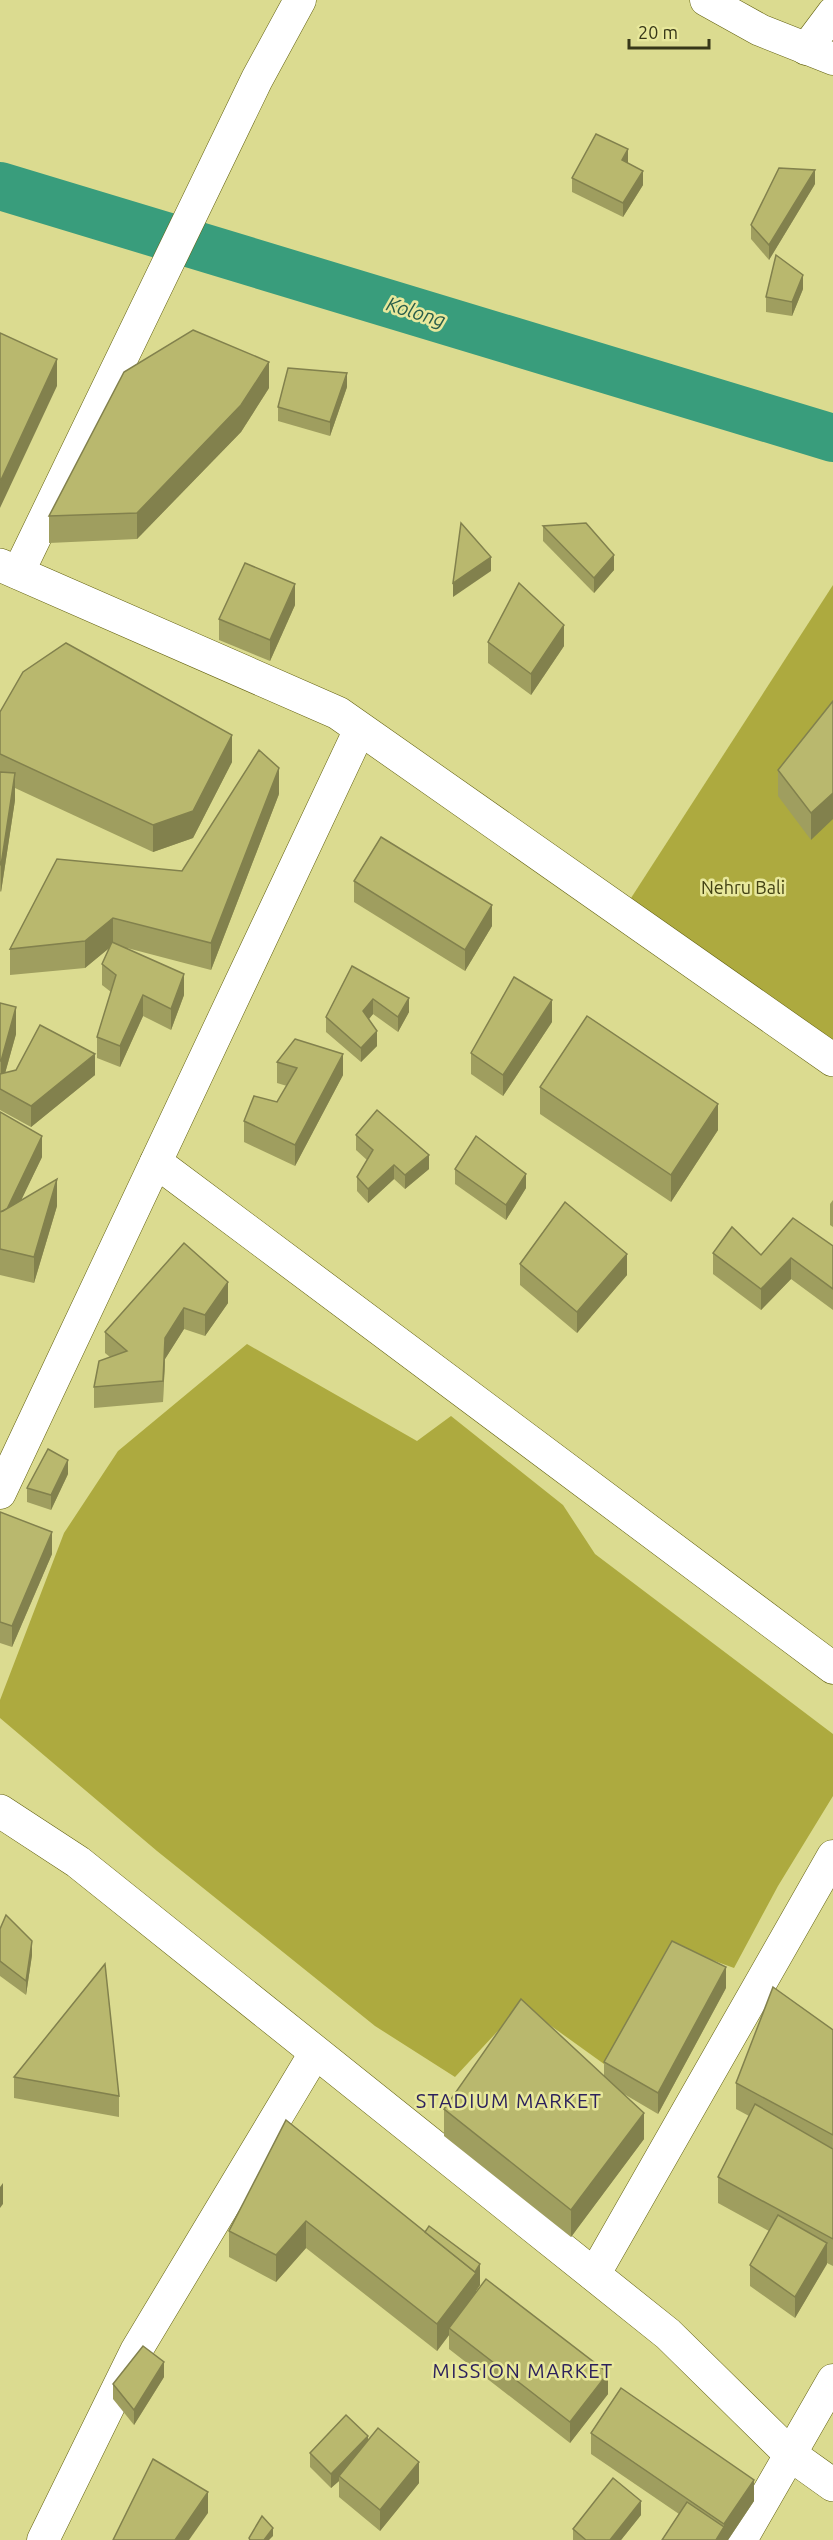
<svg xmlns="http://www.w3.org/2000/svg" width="833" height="2540" viewBox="0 0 833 2540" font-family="Ubuntu,sans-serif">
  <rect width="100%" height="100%" fill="#dbdb90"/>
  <g fill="#adaa3f">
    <path d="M833 585V1060L622 912Z"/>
    <path d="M247 1344 417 1441 451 1416 563 1505 595 1554 833 1734V1796L778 1886 734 1968 671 1945 604 2064 522 2005 455 2077 375 2026 157 1851 0 1718V1700L64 1533 118 1451Z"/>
  </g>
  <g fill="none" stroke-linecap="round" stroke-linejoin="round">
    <path stroke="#399d7c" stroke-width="48" d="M0 186 833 438"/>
    <g stroke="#62600f" stroke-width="33">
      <g id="street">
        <path d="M706 0 760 30 833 59"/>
        <path d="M806 49 833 13"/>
        <path d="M18 573 257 79 300 0"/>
        <path d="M156 1162 833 1668"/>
        <path d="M0 1493 360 729"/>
        <path d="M594 2275 833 1856"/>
        <path d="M43 2540 136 2351 315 2053"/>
        <path d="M741 2540 833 2380"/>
      </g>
    </g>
    <g stroke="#62600f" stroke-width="34">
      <g id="secondary">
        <path d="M0 565 338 713 833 1060"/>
        <path d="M0 1811 78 1862 668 2334 791 2455 833 2485"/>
      </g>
    </g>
    <use href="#street" stroke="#fff" stroke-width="32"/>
    <use href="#secondary" stroke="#fff" stroke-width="33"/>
  </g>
  <g fill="#9f9e5f">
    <path d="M628 163 643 185 623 217 572 192V178Z"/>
    <path d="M815 184 769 260 751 239V225Z"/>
    <path d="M803 289 792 316 766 312V297Z"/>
    <path d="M347 387 330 436 278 421V407Z"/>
    <path d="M269 388 241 432 137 539 49 543V516Z"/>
    <path d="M543 526 614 570 594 593 543 541Z"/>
    <path d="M295 605 270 661 219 640V619Z"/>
    <path d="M488 642 564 646 531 695 488 663Z"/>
    <path d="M833 701 811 840 778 796V770Z"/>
    <path d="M0 712 232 762 193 838 153 852 15 788V800L1 892 0 891Z"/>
    <path d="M279 794 211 970 127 948 184 995 171 1030 143 1016 120 1067 97 1058V1037L111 992 102 985V964L110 947 85 968 10 975V949L182 871Z"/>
    <path d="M354 881 492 926 465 971 354 902Z"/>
    <path d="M352 966 409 1012 398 1032 373 1014 369 1019 377 1046 361 1062 326 1032V1017Z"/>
    <path d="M0 1003 16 1034 5 1073 95 1075 31 1127 0 1110Z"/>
    <path d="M552 1022 503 1096 471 1074V1053Z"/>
    <path d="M277 1062 343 1075 295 1166 244 1142V1121L277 1102 287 1086 277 1083Z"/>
    <path d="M540 1087 718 1130 671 1202 540 1114Z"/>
    <path d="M0 1112 42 1157 21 1200 57 1206 34 1283 0 1275Z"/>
    <path d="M356 1135 429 1169 405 1189 394 1179 368 1203 357 1191V1177L367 1160 356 1150Z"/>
    <path d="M455 1169 526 1188 506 1220 455 1184Z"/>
    <path d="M833 1200V1227L830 1225V1204Z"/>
    <path d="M184 1243 228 1303 205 1336 184 1329 165 1359 163 1402 94 1408V1387L110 1357 105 1353V1332Z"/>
    <path d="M833 1246V1310L791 1279 761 1310 713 1274V1253L761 1255Z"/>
    <path d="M520 1264 627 1275 577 1333 520 1285Z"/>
    <path d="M68 1474 51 1510 27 1502V1488Z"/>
    <path d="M0 1512 52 1554 12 1647 0 1643Z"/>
    <path d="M0 1929 32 1955 26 1995 0 1976Z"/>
    <path d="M726 1988 658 2114 624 2094 644 2139 571 2237 444 2136V2109L604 2076V2062Z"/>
    <path d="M833 2030V2266L827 2263 795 2318 750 2286V2265L769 2231 718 2203V2177L749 2116 736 2109V2083Z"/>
    <path d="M14 2077 119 2096V2117L14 2098Z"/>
    <path d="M286 2120 480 2285 476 2291V2293L608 2394 570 2443 449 2349V2335L437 2351 306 2248 276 2282 229 2257V2231Z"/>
    <path d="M164 2377 134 2425 113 2399V2384Z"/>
    <path d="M591 2433 754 2501 728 2540H662L679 2514 591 2454Z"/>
    <path d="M368 2440 419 2483 380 2531 339 2497V2481L331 2488 310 2467V2453Z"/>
    <path d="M641 2515 621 2540H573V2529Z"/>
  </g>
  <g fill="#82814d">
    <path d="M628 149V163L622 160Z"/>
    <path d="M815 170V184L769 260V245Z"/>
    <path d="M643 171V185L623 217V203Z"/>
    <path d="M803 275V289L792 316V302Z"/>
    <path d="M57 359V386L0 508V482Z"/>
    <path d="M269 362V388L241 432 137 539V513Z"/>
    <path d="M347 373V387L330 436V422Z"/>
    <path d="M614 555V570L594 593V578Z"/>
    <path d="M491 557V571L453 597V583Z"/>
    <path d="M295 584V605L270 661V640Z"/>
    <path d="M564 625V646L531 695V674Z"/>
    <path d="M232 735V762L193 838 153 852V825Z"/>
    <path d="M279 768V794L211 970V943Z"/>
    <path d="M15 773V800L1 892V865Z"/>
    <path d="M833 793V819L811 840V813Z"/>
    <path d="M492 905V926L465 971V950Z"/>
    <path d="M113 918V945L85 968V941Z"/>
    <path d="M184 974V995L171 1030V1009Z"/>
    <path d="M143 995V1016L120 1067V1046Z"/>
    <path d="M409 998V1012L398 1032V1017Z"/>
    <path d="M373 999V1014L363 1026V1011Z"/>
    <path d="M552 1000V1022L503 1096V1075Z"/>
    <path d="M16 1007V1034L1 1088V1061Z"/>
    <path d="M377 1031V1046L361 1062V1048Z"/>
    <path d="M95 1054V1075L31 1127V1106Z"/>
    <path d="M343 1054V1075L295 1166V1145Z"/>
    <path d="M718 1104V1130L671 1202V1175Z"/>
    <path d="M42 1136V1157L3 1238V1217Z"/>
    <path d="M429 1155V1169L405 1189V1175Z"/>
    <path d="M394 1165V1179L368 1203V1189Z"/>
    <path d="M526 1174V1188L506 1220V1205Z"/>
    <path d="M57 1179V1206L34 1283V1257Z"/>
    <path d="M627 1254V1275L577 1333V1312Z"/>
    <path d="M791 1258V1279L761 1310V1289Z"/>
    <path d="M228 1282V1303L205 1336V1315Z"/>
    <path d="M184 1308V1329L165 1359 163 1402 165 1338Z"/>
    <path d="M68 1460V1474L51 1510V1495Z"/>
    <path d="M52 1532V1554L12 1647V1626Z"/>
    <path d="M32 1941V1955L26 1995V1981Z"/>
    <path d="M726 1967V1988L658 2114V2093Z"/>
    <path d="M644 2113V2139L571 2237V2210Z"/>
    <path d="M3 2183V2204L0 2208V2187Z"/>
    <path d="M306 2221V2248L276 2282V2255Z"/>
    <path d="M827 2243V2264L795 2318V2297Z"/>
    <path d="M480 2264V2285L476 2291V2299L449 2328V2335L437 2351V2324Z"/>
    <path d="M164 2362V2377L134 2425V2410Z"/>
    <path d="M608 2373V2394L570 2443V2422Z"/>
    <path d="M368 2436V2451L339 2476V2481L331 2488V2474Z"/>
    <path d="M419 2462V2483L380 2531V2510Z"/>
    <path d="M754 2480V2501L728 2540H724V2524Z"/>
    <path d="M208 2492V2513L189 2540H175Z"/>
    <path d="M641 2501V2515L621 2540H610Z"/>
    <path d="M724 2527V2540H716Z"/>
    <path d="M273 2528V2536L269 2540H264Z"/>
  </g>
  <g fill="#b9b86e" stroke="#82814d" stroke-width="1.5">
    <path d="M596 134 628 149 622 160 643 171 623 203 572 178Z"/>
    <path d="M779 168 815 170 769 245 751 225Z"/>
    <path d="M776 255 803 275 792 302 766 297Z"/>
    <path d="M193 330 269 362 241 405 137 513 49 516 124 372Z"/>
    <path d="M0 333 57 359 0 482Z"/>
    <path d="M288 368 347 373 330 422 278 407Z"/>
    <path d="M461 523 491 557 453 583Z"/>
    <path d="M586 523 614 555 594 578 543 526Z"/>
    <path d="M245 563 295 584 270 640 219 619Z"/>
    <path d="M519 583 564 625 531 674 488 642Z"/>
    <path d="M66 643 232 735 193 811 153 825 0 754V712L23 672Z"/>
    <path d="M833 701V793L811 813 778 770Z"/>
    <path d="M259 750 279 768 211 943 113 918 85 941 10 949 57 859 182 871Z"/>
    <path d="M0 772 15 773 1 865 0 864Z"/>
    <path d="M381 837 492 905 465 950 354 881Z"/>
    <path d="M112 942 184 974 171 1009 143 995 120 1046 97 1037 116 975 102 964Z"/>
    <path d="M352 966 409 998 398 1017 373 999 363 1011 377 1031 361 1048 326 1017Z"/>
    <path d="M514 977 552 1000 503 1075 471 1053Z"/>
    <path d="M0 1003 16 1007 1 1061H0Z"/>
    <path d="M587 1016 718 1104 671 1175 540 1087Z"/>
    <path d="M40 1025 95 1054 31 1106 0 1089V1074L16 1070Z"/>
    <path d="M295 1039 343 1054 295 1145 244 1121 254 1096 277 1102 297 1068 277 1062Z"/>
    <path d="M377 1110 429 1155 405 1175 394 1165 368 1189 357 1177 373 1150 356 1135Z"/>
    <path d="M0 1112 42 1136 7 1209 0 1212Z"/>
    <path d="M476 1136 526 1174 506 1205 455 1169Z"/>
    <path d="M57 1179 34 1257 0 1249V1212L3 1211Z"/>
    <path d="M565 1202 627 1254 577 1312 520 1264Z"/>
    <path d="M793 1218 833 1246V1289L791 1258 761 1289 713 1253 732 1227 761 1255Z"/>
    <path d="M184 1243 228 1282 205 1315 184 1308 165 1338 163 1381 94 1387 99 1361 127 1351 105 1332Z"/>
    <path d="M48 1449 68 1460 51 1495 27 1488Z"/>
    <path d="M0 1512 52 1532 12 1626 0 1622Z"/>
    <path d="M6 1915 32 1941 26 1981 0 1961V1929Z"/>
    <path d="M672 1941 726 1967 658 2093 604 2062Z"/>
    <path d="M105 1964 119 2096 14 2077Z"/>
    <path d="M773 1987 833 2030V2135L736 2083Z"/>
    <path d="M521 1999 644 2113 571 2210 444 2109Z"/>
    <path d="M755 2104 833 2149V2239L718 2177Z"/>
    <path d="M286 2120 476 2273 437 2324 306 2221 276 2255 229 2231Z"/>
    <path d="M778 2215 827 2243 795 2297 750 2265Z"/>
    <path d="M429 2226 480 2264 475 2272 425 2232Z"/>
    <path d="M486 2279 608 2373 570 2422 449 2328Z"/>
    <path d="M143 2346 164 2362 134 2410 113 2384Z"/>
    <path d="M621 2388 754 2480 724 2524 591 2433Z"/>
    <path d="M346 2415 368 2436 331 2474 310 2453Z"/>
    <path d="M378 2428 419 2462 380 2510 339 2476Z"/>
    <path d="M153 2459 208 2492 175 2540H113Z"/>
    <path d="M613 2478 641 2501 610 2540H586L573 2529Z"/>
    <path d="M687 2502 724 2527 716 2540H662Z"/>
    <path d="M262 2516 273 2528 264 2540H250L249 2538Z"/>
  </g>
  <g text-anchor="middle" stroke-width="5" stroke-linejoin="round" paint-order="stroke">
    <g font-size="18" fill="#424113" stroke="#e8e89c">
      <text x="743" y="894">Nehru Bali</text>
    </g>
    <g font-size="20" font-style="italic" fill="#295e4b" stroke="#e8e89c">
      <text transform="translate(416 312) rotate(17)" y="7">Kolong</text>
    </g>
    <g font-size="20" letter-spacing="1.5" fill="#2d225c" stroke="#e8e89c">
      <text x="509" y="2108">STADIUM MARKET</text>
      <text x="523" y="2378">MISSION MARKET</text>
    </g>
  </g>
  <path d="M629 39v9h80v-9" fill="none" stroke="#373718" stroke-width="3"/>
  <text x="638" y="39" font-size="18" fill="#373718" stroke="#e8e89c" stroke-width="4.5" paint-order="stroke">20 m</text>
</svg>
